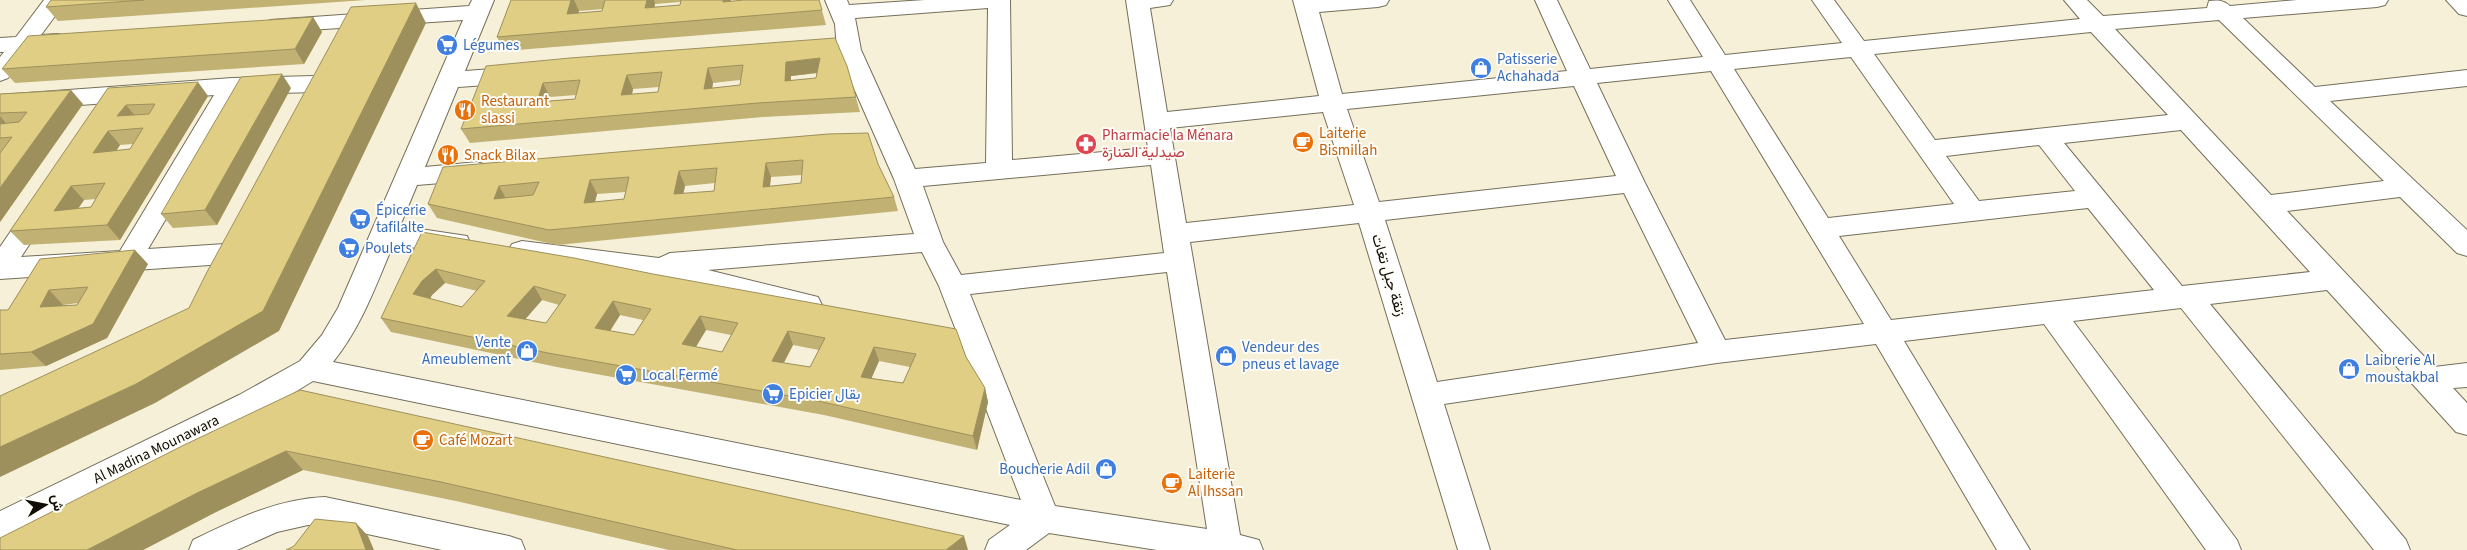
<svg xmlns="http://www.w3.org/2000/svg" width="2467" height="550" viewBox="0 0 2467 550" font-family="'Source Sans 3',Vazirmatn,sans-serif">
  <rect width="100%" height="100%" fill="#f6f0d8"/>
  <g fill="none" stroke-linecap="round" stroke-linejoin="round">
    <g stroke="#746f5b" stroke-width="2">
      <g id="minor">
        <path d="M44 0H67L41 35 58 34 66 36 70 41 66 46 30 50 8 78 0 81V57L4 52H0V38L16 37Z"/>
        <path d="M472 0H494L465 71 519 67 527 70 531 75 527 80 519 83 458 87 425 167 477 162 486 165 490 171 486 177 477 180 417 185 400 226 467 236 470 243 467 250 457 253 393 245C376 285 361 328 333 362L1021 500 939 286 922 252 708 270 818 297 822 305 818 313 808 316 646 275 522 261 512 258 508 251 512 244 522 241 659 258 670 253 914 234 894 179 837 50 835 24 825 0H847L849 5 925 0H1010L1012 160 1148 148 1126 0H1173L1170 5 1150 8 1167 112 1319 96 1293 0H1389L1386 5 1378 7 1319 12 1342 94 1567 71 1535 0H1557L1590 69 1703 57 1668 0H1690L1725 55 1842 43 1812 0H1834L1864 41 2080 19 2064 0H2087L2103 16 2207 8 2209 1C2218 0 2223 0 2230 6L2297 0H2388L2385 5 2377 7 2243 18 2315 87 2467 70V86L2330 101 2467 230V256L2457 253 2400 197 2287 211 2434 367 2467 363V387L2453 388 2467 403V435L2456 432 2327 290 2210 304 2406 540 2410 550H2374L2181 308 2073 321 2237 540 2241 550H2206L2044 324 1904 341 2030 550H1997L1876 344 1717 363 1444 404 1490 550H1458L1359 223 1190 242 1240 535 1259 540 1263 550H1157L1049 533 1026 550H985L989 540 1010 525 313 381 261 413 0 540V511L239 395 300 361 322 335 338 308 463 20 278 32 270 30 267 25 270 20 469 6ZM988 8 986 163 915 169 861 50 855 18ZM2219 20 2384 181 2271 195 2115 29ZM2091 32 2168 115 1935 140 1874 54ZM1851 57 1954 204 1828 218 1734 69ZM1711 71 1864 324 1725 340 1645 183 1597 83ZM1574 86 1616 176 1379 202 1347 109ZM1323 112 1354 205 1186 223 1170 128ZM2181 130 2310 272 2182 286 2064 143ZM2039 145 2075 191 1979 201 1946 156ZM1151 165 1164 253 961 275 943 242 923 186ZM1624 193 1698 343 1437 382 1385 220ZM2088 208 2154 290 1891 320 1839 236ZM1167 272 1207 529 1055 506 970 294Z"/>
        <path d="M2446 0H2467V16L2459 14Z"/>
        <path d="M315 76 323 79 327 84 323 89 315 92 240 94 148 249 225 244 235 247 239 254 235 261 225 264 0 279V247L31 202 40 200 49 202 53 209 21 257 120 251 214 95 0 111V95L232 78Z"/>
        <path d="M325 497 509 536 521 540 525 550H442L325 525H308L277 532 237 550H189L193 540C236 519 277 499 325 497Z"/>
      </g>
    </g>
    <use href="#minor" fill="#fff" fill-rule="evenodd"/>
  </g>
  <g fill="#c1b172" fill-rule="evenodd">
    <path d="M51 0H366L58 21 46 7Z"/>
    <path d="M511 0H731L730 1 819 0 826 25 504 51 497 37ZM680 2V5L655 7V4ZM603 9 602 11 578 13 579 11Z"/>
    <path d="M313 17 322 32 304 64 15 83 2 69Z"/>
    <path d="M570 58 847 66 860 112 763 117 470 143 461 129ZM817 73 816 78 791 81V76ZM740 80V85L712 88 713 83ZM659 87 658 92 632 95 633 89ZM576 95 575 99 549 101 550 97Z"/>
    <path d="M108 88 208 96 120 240 24 245 10 231ZM133 144 130 149 116 151 120 145ZM96 199 91 207 78 208 84 200Z"/>
    <path d="M291 88 217 225 173 228 161 214Z"/>
    <path d="M0 94 83 104 0 222Z"/>
    <path d="M828 134 878 164 894 197 898 211 557 245 437 218 428 204 443 167ZM802 175 801 183 770 186 771 177ZM715 183 714 191 683 194 685 186ZM626 192 624 199 595 202 597 194Z"/>
    <path d="M422 232 966 357 985 388 988 402 977 450 824 415 557 367 391 332 381 318ZM445 283 477 291 462 307 430 299 432 295ZM542 300 559 305 546 323 525 319ZM620 315 643 320 634 335 610 331ZM706 330 731 335 722 352 696 347ZM793 345 819 350 810 367 784 363ZM879 361 910 367 903 383 871 378Z"/>
    <path d="M40 259 148 264 107 338 46 366 0 370V310H8ZM78 303 77 305H63Z"/>
    <path d="M300 390 968 550H669L456 501 303 470 214 513 143 550H0Z"/>
  </g>
  <g fill="#9d905c">
    <path d="M571 0H574L579 11 574 28 567 14Z"/>
    <path d="M647 0H654L655 4 651 22 645 8Z"/>
    <path d="M723 0H731L728 16 723 2Z"/>
    <path d="M416 3 426 23 279 331 155 403 0 477V447L136 384Z"/>
    <path d="M313 17 322 32 304 64 295 49Z"/>
    <path d="M820 58 824 72 791 76 790 96 785 81 786 62Z"/>
    <path d="M708 68 713 83 710 103 704 89Z"/>
    <path d="M282 74 291 88 217 225 205 210Z"/>
    <path d="M627 75 633 89 628 110 621 95Z"/>
    <path d="M198 82 208 96 120 240 107 225Z"/>
    <path d="M543 83 550 97 545 117 537 102Z"/>
    <path d="M71 90 83 104 0 222V188Z"/>
    <path d="M126 105 138 119 117 116Z"/>
    <path d="M0 116 10 128 0 138Z"/>
    <path d="M108 131 120 145 105 168 93 153Z"/>
    <path d="M766 163 771 177 768 201 763 187Z"/>
    <path d="M679 171 685 186 680 209 674 194Z"/>
    <path d="M590 180 597 194 591 217 584 203Z"/>
    <path d="M71 186 84 200 67 225 54 211Z"/>
    <path d="M499 186 507 200 494 199Z"/>
    <path d="M135 250 148 264 107 338 46 366 31 352Z"/>
    <path d="M436 269 445 283 432 295 423 309 413 294 422 281Z"/>
    <path d="M534 286 542 300 516 330 507 316Z"/>
    <path d="M49 290 63 305 54 321 40 307Z"/>
    <path d="M613 301 620 315 603 342 595 328Z"/>
    <path d="M700 316 706 330 689 358 682 344Z"/>
    <path d="M788 331 793 345 777 375 772 361Z"/>
    <path d="M874 347 879 361 866 391 861 377Z"/>
    <path d="M985 388 988 402 977 450 973 436Z"/>
    <path d="M286 451 303 470 214 513 143 550H87L195 494Z"/>
    <path d="M356 523 368 536 374 550H366Z"/>
    <path d="M964 536 968 550H946Z"/>
  </g>
  <g fill="#e0ce84" stroke="#9d905c" fill-rule="evenodd">
    <path d="M51 0H144L46 7Z"/>
    <path d="M511 0H571L567 14 602 11 605 0H647L645 8 680 5 681 0H723V2L744 0H819L822 10 497 37Z"/>
    <path d="M416 3 263 311 136 384 0 447V396L189 308 207 272 351 7Z"/>
    <path d="M313 17 295 49 2 69 28 36Z"/>
    <path d="M835 38 847 66 856 97 758 103 461 129 486 66 570 58ZM820 58 816 78 785 81 786 62ZM743 65 740 85 704 89 708 68ZM662 72 658 92 621 95 627 75ZM580 80 575 99 537 102 543 83Z"/>
    <path d="M282 74 205 210 161 214 241 77Z"/>
    <path d="M198 82 107 225 10 231 108 88ZM155 104 149 114 117 116 126 105ZM143 128 130 149 93 153 108 131ZM105 183 91 207 54 211 71 186Z"/>
    <path d="M71 90 0 188V153L12 137 0 138V124L19 122 27 112 0 113V94Z"/>
    <path d="M868 133 878 164 894 197 549 230 428 204 443 167 828 134ZM803 160 801 183 763 187 766 163ZM717 168 714 191 674 194 679 171ZM629 177 624 199 584 203 590 180ZM539 182 533 195 494 199 499 186Z"/>
    <path d="M422 232 574 258 653 274 956 329 966 357 985 388 973 436 818 401 548 353 381 318ZM436 269 485 281 462 307 413 294 422 281ZM534 286 566 295 546 323 507 316ZM613 301 651 309 634 335 595 328ZM700 316 738 323 722 352 682 344ZM788 331 825 338 810 367 772 361ZM874 347 916 354 903 383 861 377Z"/>
    <path d="M135 250 93 324 31 352 0 354V310H8L40 259ZM88 287 77 305 40 307 49 290Z"/>
    <path d="M300 390 964 536 946 550H737L441 482 286 451 195 494 87 550H0V538L182 446Z"/>
    <path d="M315 519 356 523 366 550H286L294 546Z"/>
  </g>
  <defs>
    <g id="supermarket-disc" transform="scale(1.125)"><circle r="9.5" fill="#3f7fe0" stroke="#fefdf8"/><path d="M-6-5.5h2.5l.6 2H6L4.5 2H-2.5L-4.4-4H-6ZM-1.5 3.2a1.3 1.3 0 1 0 .1 0ZM3 3.2a1.3 1.3 0 1 0 .1 0Z" fill="#fff"/></g>
    <g id="shop-disc" transform="scale(1.125)"><circle r="9.5" fill="#3f7fe0" stroke="#fefdf8"/><path d="M-5-2.5h2.3a2.7 3.5 0 0 1 5.4 0H5L5.5 6h-11ZM-1.5-2.5h3a1.5 2.3 0 0 0-3 0Z" fill="#fff"/></g>
    <g id="restaurant-disc" transform="scale(1.125)"><circle r="9.5" fill="#e8710a" stroke="#fefdf8"/><path d="M-5-6h1v4h1v-4h1v4h1v-4h1v5L-1.5 .5V6h-2V.5L-5-1ZM5-6V6H3V1.5H1.5Q1.5-4 5-6Z" fill="#fff"/></g>
    <g id="cafe-disc" transform="scale(1.125)"><circle r="9.5" fill="#e8710a" stroke="#fefdf8"/><path d="M-5.5-4.5H6V0H3Q3 3.5 0 3.5H-2.5Q-5.5 3.5-5.5 0ZM3-3.2v2h1.7v-2ZM-6 4.5H4V6H-6Z" fill="#fff"/></g>
    <g id="pharmacy-disc" transform="scale(1.125)"><circle r="9.5" fill="#e0444e" stroke="#fefdf8"/><path d="M-2-6h4v4h4v4h-4v4h-4v-4h-4v-4h4Z" fill="#fff"/></g>
  </defs>
  <g fill-rule="evenodd">
    <use href="#supermarket-disc" x="447" y="45"/>
    <use href="#shop-disc" x="1481" y="68"/>
    <use href="#restaurant-disc" x="465" y="110"/>
    <use href="#cafe-disc" x="1303" y="142"/>
    <use href="#pharmacy-disc" x="1086" y="144"/>
    <use href="#restaurant-disc" x="448" y="155"/>
    <use href="#supermarket-disc" x="360" y="219"/>
    <use href="#supermarket-disc" x="349" y="248"/>
    <use href="#shop-disc" x="527" y="351"/>
    <use href="#shop-disc" x="1226" y="356"/>
    <use href="#shop-disc" x="2349" y="369"/>
    <use href="#supermarket-disc" x="626" y="375"/>
    <use href="#supermarket-disc" x="773" y="394"/>
    <use href="#cafe-disc" x="423" y="440"/>
    <use href="#shop-disc" x="1106" y="469"/>
    <use href="#cafe-disc" x="1172" y="483"/>
  </g>
  <g text-anchor="middle" stroke-width="4" stroke-linejoin="round" paint-order="stroke">
    <g font-size="15" fill="#366cbe" stroke="#fefdf8" text-anchor="start">
      <text x="463" y="50">Légumes</text>
      <text x="1497" y="64">Patisserie<tspan x="1497" dy="17">Achahada</tspan></text>
      <text x="376" y="215">Épicerie<tspan x="376" dy="17">tafilalte</tspan></text>
      <text x="365" y="253">Poulets</text>
      <text x="511" y="347" text-anchor="end">Vente<tspan x="511" dy="17">Ameublement</tspan></text>
      <text x="1242" y="352">Vendeur des<tspan x="1242" dy="17">pneus et lavage</tspan></text>
      <text x="2365" y="365">Laibrerie Al<tspan x="2365" dy="17">moustakbal</tspan></text>
      <text x="642" y="380">Local Fermé</text>
      <text x="789" y="399">Epicier بقال</text>
      <text x="1090" y="474" text-anchor="end">Boucherie Adil</text>
    </g>
    <g font-size="15" fill="#c56008" stroke="#fefdf8" text-anchor="start">
      <text x="481" y="106">Restaurant<tspan x="481" dy="17">slassi</tspan></text>
      <text x="1319" y="138">Laiterie<tspan x="1319" dy="17">Bismillah</tspan></text>
      <text x="464" y="160">Snack Bilax</text>
      <text x="439" y="445">Café Mozart</text>
      <text x="1188" y="479">Laiterie<tspan x="1188" dy="17">Al Ihssan</tspan></text>
    </g>
    <g font-size="15" fill="#be3a42" stroke="#fefdf8" text-anchor="start">
      <text x="1102" y="140">Pharmacie la Ménara<tspan x="1102" dy="17">صيدلية المنارة</tspan></text>
    </g>
    <g font-size="15" fill="#0e0c05" stroke="#fefdf8">
      <text transform="translate(1389 275) rotate(73)" y="5">زنقة جبل تغات</text>
      <text transform="translate(156 449) rotate(-26)" y="5">Al Madina Mounawara</text>
    </g>
  </g>
  <g transform="translate(45 505) rotate(80)" stroke="#fefdf8" stroke-width="4" paint-order="stroke">
  <path d="M0-4L9 19L0 12L-9 19Z" fill="#0e0c05"/>
  <text y="-8" font-size="14" font-weight="bold" text-anchor="middle" fill="#0e0c05">ش</text>
  </g>
</svg>
